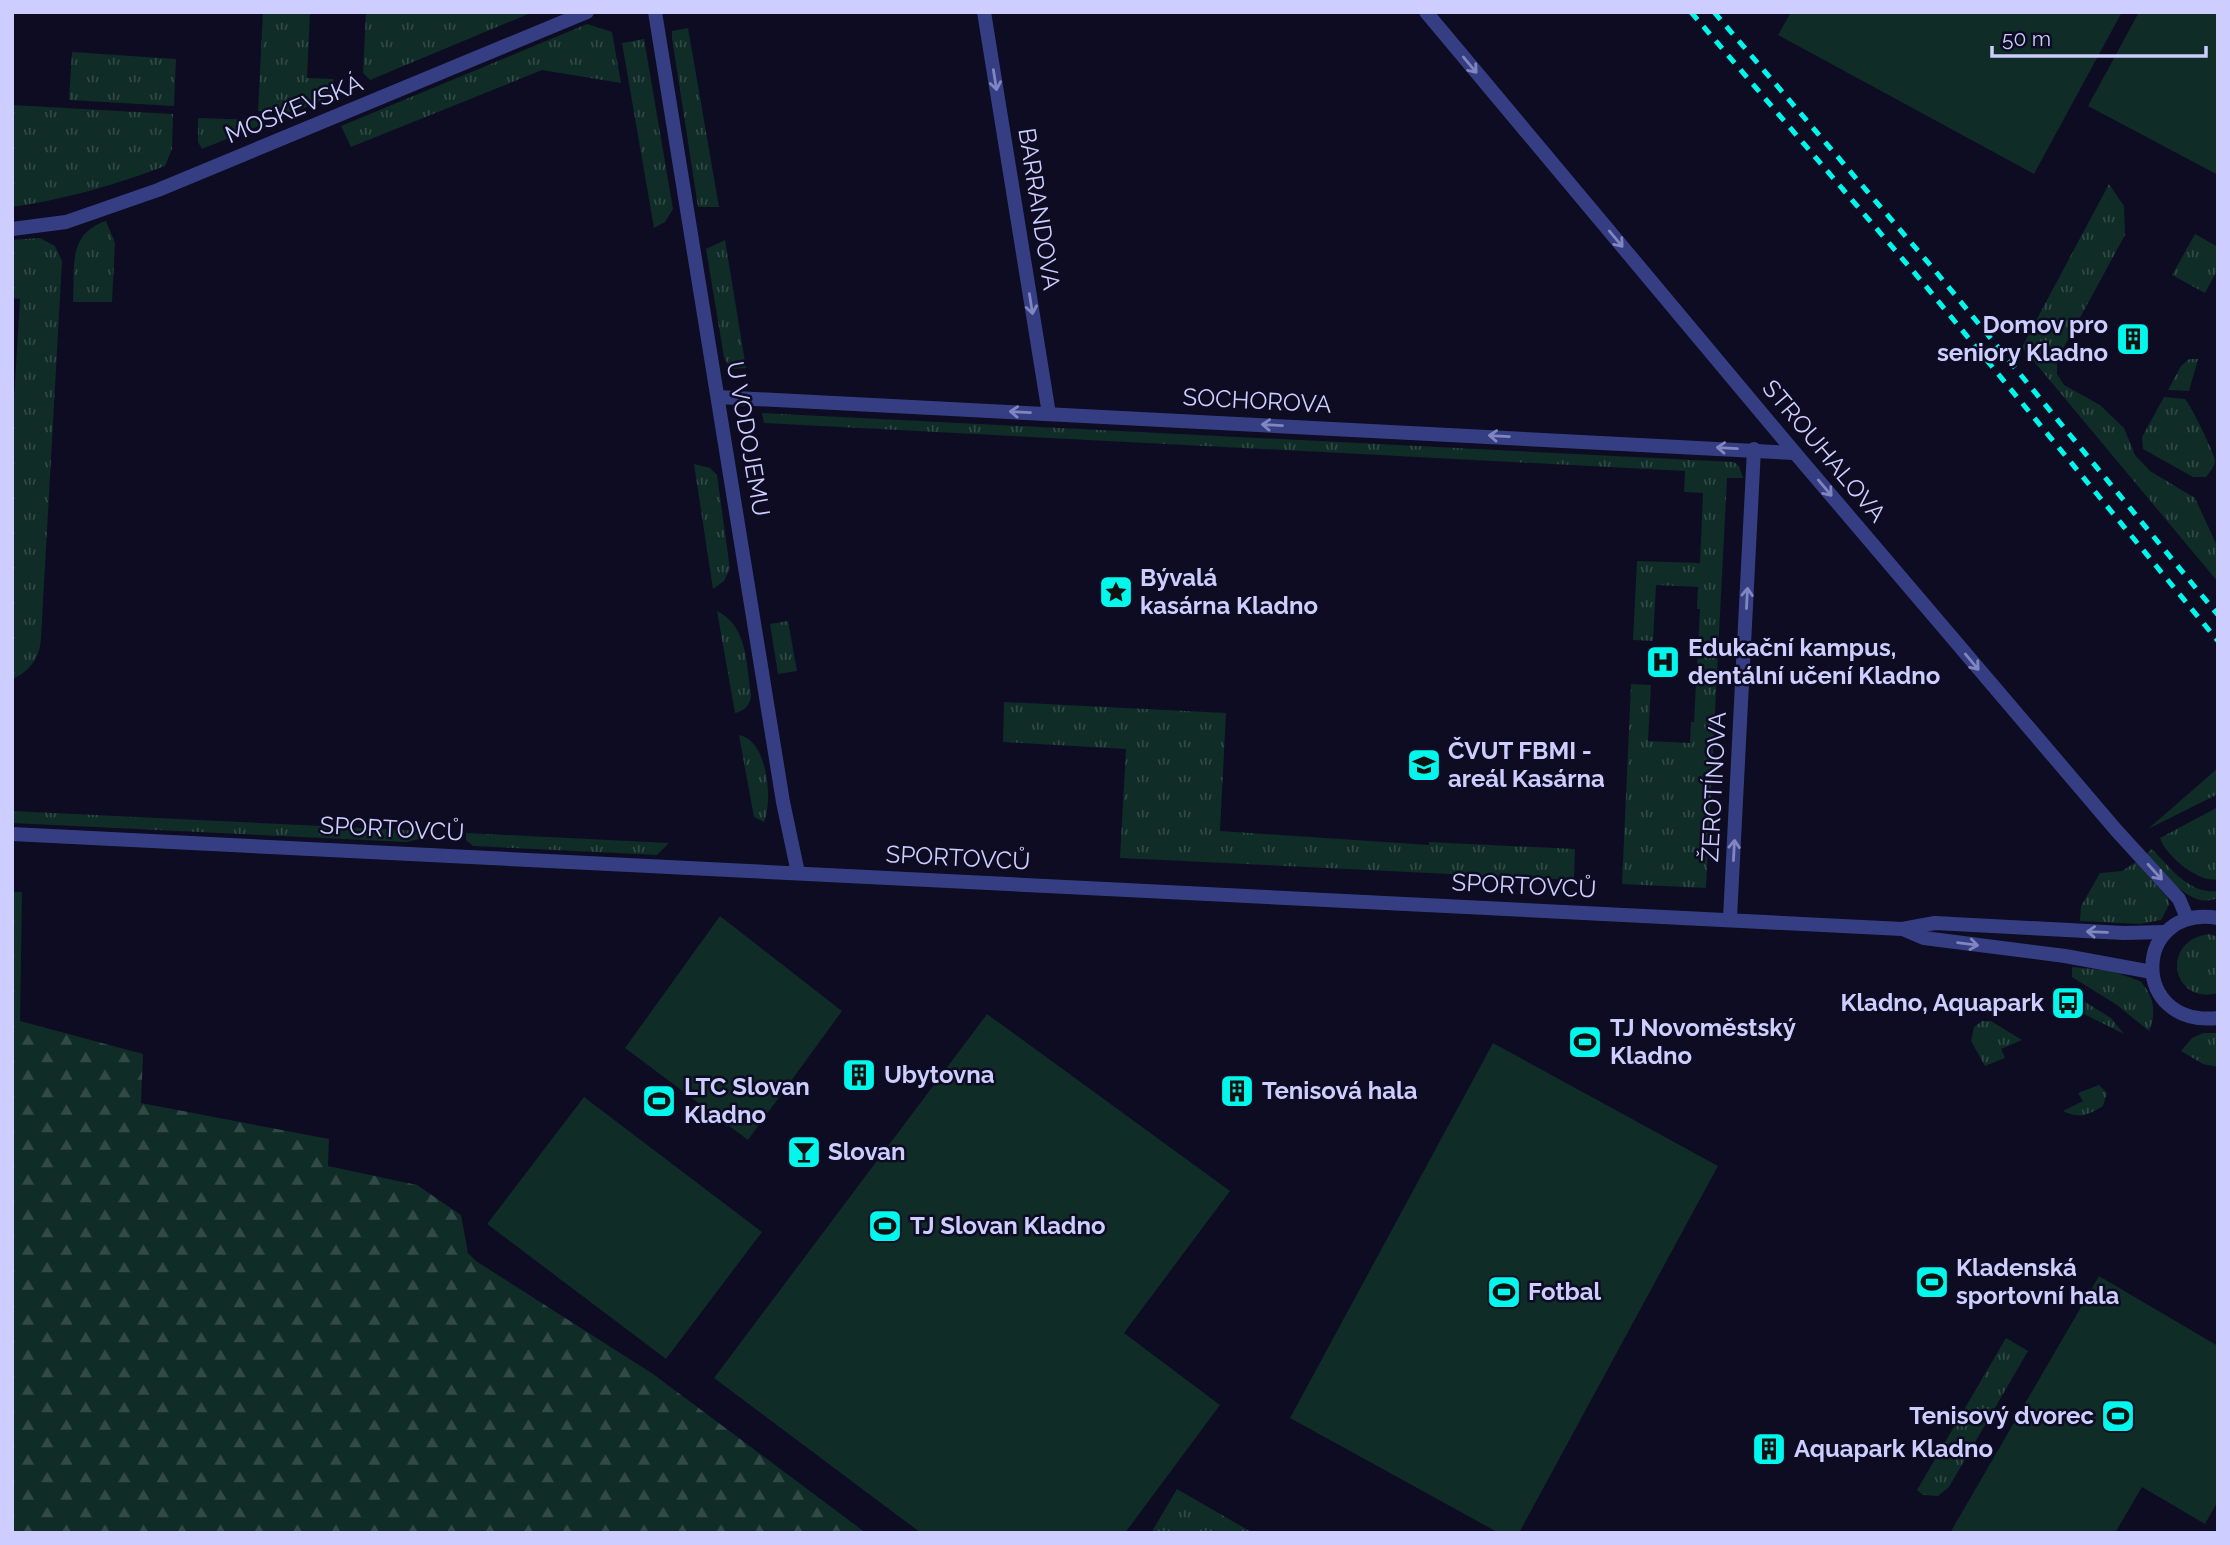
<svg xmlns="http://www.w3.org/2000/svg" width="2230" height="1545" viewBox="0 0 2230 1545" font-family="Raleway,sans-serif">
  <defs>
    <pattern id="grass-tufts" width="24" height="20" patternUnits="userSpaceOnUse" patternTransform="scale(1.75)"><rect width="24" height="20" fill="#0f2c26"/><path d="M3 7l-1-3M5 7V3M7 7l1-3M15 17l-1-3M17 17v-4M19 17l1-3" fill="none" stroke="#314947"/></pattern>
    <pattern id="forest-firs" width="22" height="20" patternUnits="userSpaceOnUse" patternTransform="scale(1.75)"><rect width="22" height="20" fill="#0f2c26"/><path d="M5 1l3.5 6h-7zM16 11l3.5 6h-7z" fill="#314947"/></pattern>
  </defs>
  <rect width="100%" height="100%" fill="#0d0c22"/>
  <g fill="url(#grass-tufts)">
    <path d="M263 12H310L307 78 333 79 338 93 295 112 258 111Z"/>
    <path d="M366 12H533L370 80 363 73Z"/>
    <path d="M587 24 612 32 621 83 542 70 351 147 341 126Z"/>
    <path d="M688 28 719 207H698L672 38V31Z"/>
    <path d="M644 39 673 209 665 222 654 228 622 43Z"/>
    <path d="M72 52 176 59 174 106 69 100Z"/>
    <path d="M12 105 173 114 172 149 165 166C115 185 66 199 12 207Z"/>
    <path d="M198 118 258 120 264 124 202 149 198 142Z"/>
    <path d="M2109 184 2124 206 2125 235 2057 360V374L2064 385 2100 405 2124 428 2135 455 2150 471 2195 498 2218 548V582L2022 347Z"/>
    <path d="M106 221 115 243 112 302H73C75 267 67 234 106 221Z"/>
    <path d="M2195 234 2218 247V269L2205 293 2172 275Z"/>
    <path d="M40 238 55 246 62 261 41 638C40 657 30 672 12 679V433L20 299 12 298V240Z"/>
    <path d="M725 240 746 368 730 369 724 357 706 249Z"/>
    <path d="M2189 359H2198L2189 391 2168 390 2181 366Z"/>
    <path d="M2164 397 2185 399C2190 404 2216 456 2215 462 2214 467 2209 473 2206 477H2193L2143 449 2142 437Z"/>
    <path d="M762 413 1734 462 1739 466 1743 478H1727L1706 888 1622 884 1631 684 1651 685 1648 741 1690 743 1691 722H1694L1700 609H1697L1698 587 1656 585 1653 641 1633 640 1637 561 1700 563 1703 493 1684 492 1685 471 764 423Z"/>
    <path d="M694 464 710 468 717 475 730 569 724 581 713 589Z"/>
    <path d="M717 611C748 626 746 664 751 695 751 704 745 711 735 713Z"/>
    <path d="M788 621 797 671 778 674 770 624Z"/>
    <path d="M1004 702 1226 713 1220 831 1429 845V842L1575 849 1574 880 1120 858 1126 749 1003 742Z"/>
    <path d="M739 735C768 740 773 801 764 822L754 817Z"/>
    <path d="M2218 768V794L2148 829Z"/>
    <path d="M2218 807V879C2199 884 2165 855 2160 838Z"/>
    <path d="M12 811 425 831 419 839 407 842 12 823Z"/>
    <path d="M466 833 669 843 657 855 473 846 466 840Z"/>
    <path d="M2152 849C2171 868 2188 894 2218 891V898C2189 910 2168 875 2149 857L2147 853Z"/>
    <path d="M2136 862 2168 898 2169 905 2161 920 2140 924 2080 921 2081 906 2100 873 2122 871Z"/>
    <path d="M2209 934 2218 937V993C2173 1006 2158 941 2209 934Z"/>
    <path d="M2072 967 2112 971 2140 981C2154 996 2157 1012 2149 1031L2117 1005 2072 977Z"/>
    <path d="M2082 1000 2111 1018 2124 1034 2084 1014 2078 1008Z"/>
    <path d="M1982 1021H1991L2022 1040 2001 1049 2005 1058 1985 1066 1971 1041 1974 1027Z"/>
    <path d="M2203 1033H2218V1067L2203 1064 2181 1051 2192 1038Z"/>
    <path d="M2099 1085 2107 1093 2103 1106C2089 1115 2078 1119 2063 1111L2083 1101 2078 1093Z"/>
    <path d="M2006 1338 2028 1351 1949 1487 1938 1496 1923 1495 1917 1490Z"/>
    <path d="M1177 1489 1253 1533H1151Z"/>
  </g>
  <path fill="url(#forest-firs)" d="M12 892H22L20 1021 143 1054 141 1103 329 1139 328 1166 417 1185 461 1215 468 1253 476 1261 653 1374 866 1533H12Z"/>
  <g fill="#0f2c26">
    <path d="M1791 12H2122L2034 174 1778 35Z"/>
    <path d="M2139 12H2218V175L2088 106Z"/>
    <path d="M720 916 842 1011 748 1140 625 1048Z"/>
    <path d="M987 1014 1230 1191 1124 1333 1220 1405 1125 1533H921L714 1378Z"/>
    <path d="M1493 1043 1718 1166 1519 1533H1499L1290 1418Z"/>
    <path d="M584 1097 762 1232 666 1359 487 1224Z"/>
    <path d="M2099 1276 2218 1346V1501L2205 1524 2142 1487 2115 1533H1950Z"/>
  </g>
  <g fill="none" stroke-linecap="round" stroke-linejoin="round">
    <g stroke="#353e83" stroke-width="14">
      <path d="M655 12 783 802 798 873"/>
      <path d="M984 12 1049 414"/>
      <path d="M1426 12 1795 453 2116 830 2179 899 2187 918"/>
      <path d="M12 229 66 222 158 190 587 12"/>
      <path d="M718 397 1795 453"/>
      <path d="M12 834 1902 929 1935 923 2124 933 2165 932"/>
      <path d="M1730 918 1754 449"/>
      <path d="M2218 918C2132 904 2129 1028 2218 1018"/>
      <path d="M1903 929 1924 938 2065 956 2152 972"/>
    </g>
    <g stroke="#00f8ec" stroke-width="5" stroke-dasharray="10 9" stroke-linecap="butt">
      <path d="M1691 12 1924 284 2218 641"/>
      <path d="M1714 12 1937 273 2218 615"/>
    </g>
  </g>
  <defs><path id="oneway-shaft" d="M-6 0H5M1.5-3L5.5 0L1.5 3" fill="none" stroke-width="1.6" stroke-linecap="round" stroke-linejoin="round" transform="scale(1.75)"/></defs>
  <g stroke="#8186c1">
    <use href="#oneway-shaft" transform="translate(1470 65) rotate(50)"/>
    <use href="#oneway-shaft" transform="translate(995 80) rotate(81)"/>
    <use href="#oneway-shaft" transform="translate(1616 239) rotate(50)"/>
    <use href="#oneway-shaft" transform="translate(1031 304) rotate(81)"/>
    <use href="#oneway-shaft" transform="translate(1020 412) rotate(-177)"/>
    <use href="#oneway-shaft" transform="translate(1272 425) rotate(-177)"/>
    <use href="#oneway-shaft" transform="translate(1499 436) rotate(-177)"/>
    <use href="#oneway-shaft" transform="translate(1727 448) rotate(-177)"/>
    <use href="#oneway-shaft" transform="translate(1825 488) rotate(50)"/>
    <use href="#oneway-shaft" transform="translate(1747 598) rotate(-87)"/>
    <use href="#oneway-shaft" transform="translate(1972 662) rotate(50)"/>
    <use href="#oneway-shaft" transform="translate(1734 850) rotate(-87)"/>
    <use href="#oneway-shaft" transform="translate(2155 872) rotate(48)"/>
    <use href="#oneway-shaft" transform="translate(2097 932) rotate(-178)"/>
    <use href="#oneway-shaft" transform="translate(1968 944) rotate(7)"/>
  </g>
  <defs>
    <g id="building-square" transform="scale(1.75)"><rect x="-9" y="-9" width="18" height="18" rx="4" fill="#00f8ec" stroke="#0d0c22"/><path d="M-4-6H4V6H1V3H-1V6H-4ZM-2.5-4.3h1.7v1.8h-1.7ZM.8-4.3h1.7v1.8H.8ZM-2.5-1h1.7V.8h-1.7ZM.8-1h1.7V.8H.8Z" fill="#111"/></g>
    <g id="sight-square" transform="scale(1.75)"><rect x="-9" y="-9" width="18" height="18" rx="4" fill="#00f8ec" stroke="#0d0c22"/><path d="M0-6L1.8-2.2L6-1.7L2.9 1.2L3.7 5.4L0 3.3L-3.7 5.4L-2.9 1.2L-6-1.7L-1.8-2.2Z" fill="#111"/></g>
    <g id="hospital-square" transform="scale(1.75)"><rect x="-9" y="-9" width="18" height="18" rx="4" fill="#00f8ec" stroke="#0d0c22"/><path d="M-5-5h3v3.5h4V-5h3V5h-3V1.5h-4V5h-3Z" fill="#111"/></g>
    <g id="university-square" transform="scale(1.75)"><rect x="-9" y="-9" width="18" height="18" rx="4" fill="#00f8ec" stroke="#0d0c22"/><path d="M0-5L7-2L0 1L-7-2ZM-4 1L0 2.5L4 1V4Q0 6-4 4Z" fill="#111"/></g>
    <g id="bus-square" transform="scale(1.75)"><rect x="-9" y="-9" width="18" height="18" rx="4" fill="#00f8ec" stroke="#0d0c22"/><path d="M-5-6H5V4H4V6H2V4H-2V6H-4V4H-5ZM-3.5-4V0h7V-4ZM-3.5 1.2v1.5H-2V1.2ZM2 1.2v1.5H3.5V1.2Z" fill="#111"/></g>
    <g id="stadium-square" transform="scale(1.75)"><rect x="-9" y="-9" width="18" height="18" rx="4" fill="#00f8ec" stroke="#0d0c22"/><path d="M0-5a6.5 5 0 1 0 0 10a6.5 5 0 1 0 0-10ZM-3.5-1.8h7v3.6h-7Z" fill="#111"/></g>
    <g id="bar-square" transform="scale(1.75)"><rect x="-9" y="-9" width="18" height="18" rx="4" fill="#00f8ec" stroke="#0d0c22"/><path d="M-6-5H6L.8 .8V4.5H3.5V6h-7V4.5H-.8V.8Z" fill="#111"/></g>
  </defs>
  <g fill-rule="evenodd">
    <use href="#building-square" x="2133" y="339"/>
    <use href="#sight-square" x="1116" y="592"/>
    <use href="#hospital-square" x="1663" y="662"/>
    <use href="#university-square" x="1424" y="765"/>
    <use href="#bus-square" x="2068" y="1003"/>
    <use href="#stadium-square" x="1585" y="1042"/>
    <use href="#building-square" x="859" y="1075"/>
    <use href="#building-square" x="1237" y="1091"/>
    <use href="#stadium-square" x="659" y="1101"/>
    <use href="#bar-square" x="804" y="1152"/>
    <use href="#stadium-square" x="885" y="1226"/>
    <use href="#stadium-square" x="1932" y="1282"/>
    <use href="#stadium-square" x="1504" y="1292"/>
    <use href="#stadium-square" x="2118" y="1416"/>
    <use href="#building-square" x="1769" y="1449"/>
  </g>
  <g text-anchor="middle" stroke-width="5" stroke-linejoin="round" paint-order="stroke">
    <g font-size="24" fill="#cdceff" stroke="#0d0c22">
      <text transform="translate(294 109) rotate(-22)" y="8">MOSKEVSKÁ</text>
      <text transform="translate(1039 209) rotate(81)" y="8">BARRANDOVA</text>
      <text transform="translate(1257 401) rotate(3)" y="8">SOCHOROVA</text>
      <text transform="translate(748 439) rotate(80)" y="8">U VODOJEMU</text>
      <text transform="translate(1824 451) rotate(50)" y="8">STROUHALOVA</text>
      <text transform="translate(1714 787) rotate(-87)" y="8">ŽEROTÍNOVA</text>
      <text transform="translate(392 829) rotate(3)" y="8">SPORTOVCŮ</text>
      <text transform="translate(958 858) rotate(3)" y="8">SPORTOVCŮ</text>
      <text transform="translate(1524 886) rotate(3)" y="8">SPORTOVCŮ</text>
    </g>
    <g font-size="24" font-weight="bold" fill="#cdceff" stroke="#0d0c22" text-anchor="start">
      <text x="2108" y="333" text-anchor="end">Domov pro<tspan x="2108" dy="28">seniory Kladno</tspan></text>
      <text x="1140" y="586">Bývalá<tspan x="1140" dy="28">kasárna Kladno</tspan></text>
      <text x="1688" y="656">Edukační kampus,<tspan x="1688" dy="28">dentální učení Kladno</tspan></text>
      <text x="1448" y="759">ČVUT FBMI -<tspan x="1448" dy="28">areál Kasárna</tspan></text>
      <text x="2044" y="1011" text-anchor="end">Kladno, Aquapark</text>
      <text x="1610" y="1036">TJ Novoměstský<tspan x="1610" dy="28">Kladno</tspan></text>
      <text x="884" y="1083">Ubytovna</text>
      <text x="684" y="1095">LTC Slovan<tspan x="684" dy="28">Kladno</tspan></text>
      <text x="1262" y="1099">Tenisová hala</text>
      <text x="828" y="1160">Slovan</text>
      <text x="910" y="1234">TJ Slovan Kladno</text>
      <text x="1956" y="1276">Kladenská<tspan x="1956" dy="28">sportovní hala</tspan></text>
      <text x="1528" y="1300">Fotbal</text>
      <text x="2094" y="1424" text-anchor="end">Tenisový dvorec</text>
      <text x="1794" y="1457">Aquapark Kladno</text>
    </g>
  </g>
  <rect width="2230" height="1545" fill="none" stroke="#cdceff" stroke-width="28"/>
  <path d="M1992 46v10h214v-10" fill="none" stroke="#cdceff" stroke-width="3.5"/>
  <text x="2002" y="46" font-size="21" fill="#cdceff" stroke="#0d0c22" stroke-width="5" paint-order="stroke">50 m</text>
</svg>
